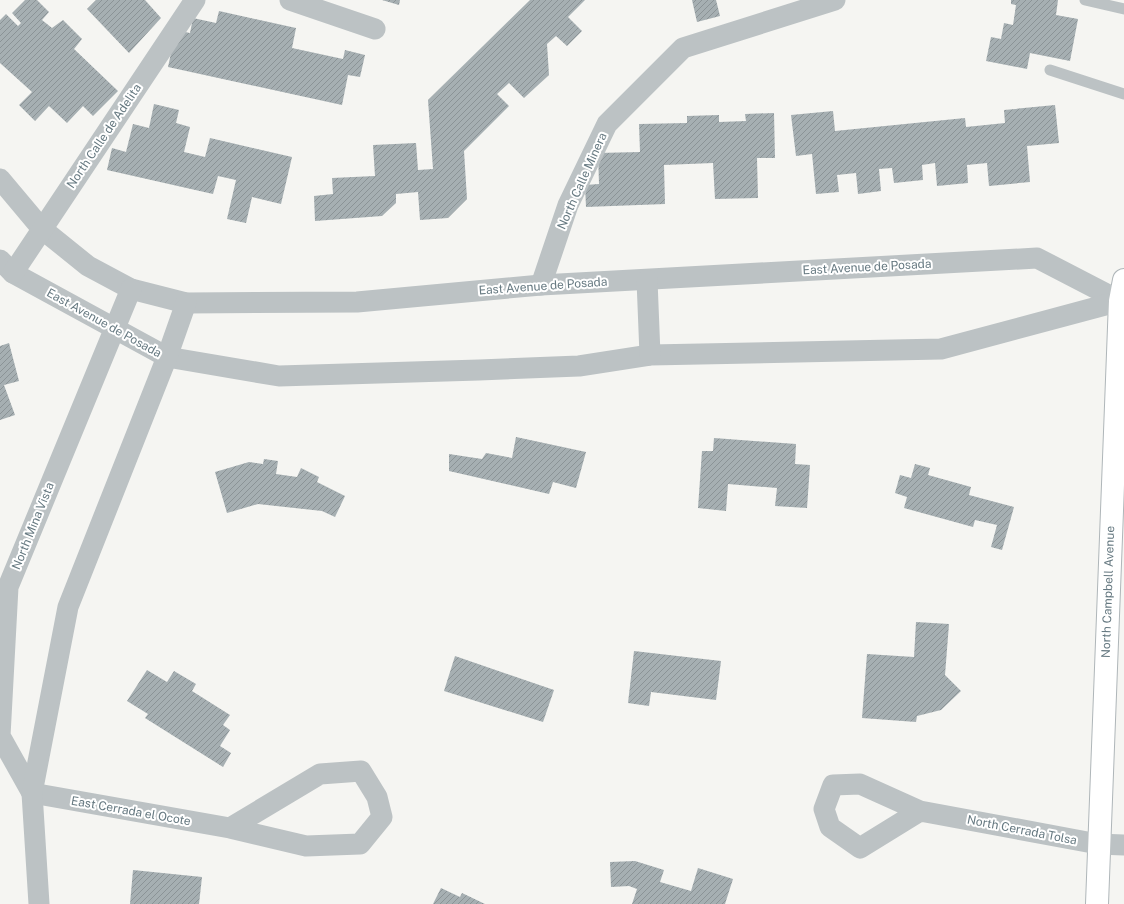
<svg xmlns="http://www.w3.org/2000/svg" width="1124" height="904" viewBox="0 0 1124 904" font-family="'Public Sans',sans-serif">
  <defs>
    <pattern id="building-hatch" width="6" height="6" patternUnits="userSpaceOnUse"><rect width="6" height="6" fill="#a6afb2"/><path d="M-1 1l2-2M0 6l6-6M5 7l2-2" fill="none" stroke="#8b9396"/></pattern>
  </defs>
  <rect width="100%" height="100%" fill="#f5f5f2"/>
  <g fill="url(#building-hatch)">
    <path d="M25 0H37L49 12 42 20 52 28 63 20 82 39 74 49 118 91 93 116 83 106 67 123 49 106 35 121 19 105 32 92 0 63V20L6 14 18 26 21 23 12 13Z"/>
    <path d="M96 0H145L161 18 129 53 87 9Z"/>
    <path d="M382 0H400L399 5Z"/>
    <path d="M530 0H585L568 17 582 31 567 46 556 36 547 44 549 75 524 98 509 83 497 94 509 106 464 151 467 199 448 218 420 220 418 192 396 194V203L382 216 315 221 314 196 333 194 332 178 375 176 373 145 416 143 418 170 433 169 428 100Z"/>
    <path d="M692 0H716L720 16 697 22Z"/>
    <path d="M1011 0H1058L1056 15 1078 19 1070 61 1030 53 1027 69 986 61 991 37 1001 39 1004 23 1013 25 1016 5 1011 4Z"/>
    <path d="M219 11 296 28 292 48 343 59 345 50 365 55 360 77 348 75 342 105 168 67 176 30 190 33 193 18 216 23Z"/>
    <path d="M154 104 179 110 176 123 190 127 184 152 205 157 210 138 292 157 281 204 252 197 246 223 227 219 236 180 218 176 213 194 107 170 112 148 126 152 133 124 149 128Z"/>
    <path d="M1055 105 1059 143 1027 146 1030 182 989 186 987 163 967 165 968 183 937 186 935 163 922 165 923 180 894 183 892 168 879 169 881 191 858 194 856 173 837 175 839 192 816 194 812 154 796 156 791 115 833 111 835 131 965 118 966 127 1005 123 1004 110Z"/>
    <path d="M774 113 775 158H757L758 198 715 199 713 163 664 165 665 204 586 207 585 185 599 184 598 153 640 152 639 124 687 123V116L719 115V122L746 121 745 114Z"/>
    <path d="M9 343 19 381 4 385 15 415 0 420V346Z"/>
    <path d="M516 437 586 452 576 488 553 482 549 494 449 471V454L482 459 486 453 512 458Z"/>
    <path d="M714 438 796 444 795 464 810 465 807 508 775 506 777 488 728 484 726 511 698 508 702 451H713Z"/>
    <path d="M264 459 278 461 276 474 297 477 301 468 319 477 317 482 345 496 335 517 322 511 258 504 227 513 215 472 249 462 263 464Z"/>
    <path d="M915 464 930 468 928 475 971 487 969 495 1014 507 1002 550 991 547 997 525 975 520 973 527 904 508 907 497 895 493 900 475 911 478Z"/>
    <path d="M916 622 949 624 945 675 961 691 941 710 917 716 916 722 862 718 867 654 914 657Z"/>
    <path d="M634 651 721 661 716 700 651 692 649 706 628 703Z"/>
    <path d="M455 656 554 690 543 722 444 691Z"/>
    <path d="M147 670 167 682 174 671 196 684 192 691 230 715 223 725 230 730 220 746 231 753 223 767 145 718 148 714 127 701Z"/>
    <path d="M635 861 664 870 660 882 691 891 698 868 733 879 725 904H632L637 889 629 886 611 887 610 862Z"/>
    <path d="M133 870 202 877 199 904H130Z"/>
    <path d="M441 888 460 897 462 893 485 904H433Z"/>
  </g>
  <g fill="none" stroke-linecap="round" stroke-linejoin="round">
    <g stroke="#afb6b9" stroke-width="24">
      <path id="secondary" d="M1097 904 1120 301 1124 280"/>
    </g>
    <g stroke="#bcc2c4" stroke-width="11">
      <path d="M1085 0 1124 9"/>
      <path d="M1050 70 1124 94"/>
    </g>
    <g stroke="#bcc2c4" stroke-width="21">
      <path d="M290 0 375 29"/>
      <path d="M0 179 42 229 88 266 131 289 186 303 357 302 541 285 1037 258 1120 301"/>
      <path d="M0 260 13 273 167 357 279 376 479 370 579 366 650 355 941 349 1120 301 1124 302"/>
      <path d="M13 273 195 0"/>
      <path d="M647 280 650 355"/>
      <path d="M541 285 568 205 607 124 683 48 835 0"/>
      <path d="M32 793 230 828 306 846 360 844 382 817 377 797 361 771 320 774 230 828"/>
      <path d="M32 793 0 736 8 587 131 289"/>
      <path d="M920 811 860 848 830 827 824 809 833 785 860 784 920 811 1098 844 1124 845"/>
      <path d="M39 904 32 793 68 607 167 357 186 303"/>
    </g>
    <use href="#secondary" stroke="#fff" stroke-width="22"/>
  </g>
  <g text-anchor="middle" stroke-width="4" stroke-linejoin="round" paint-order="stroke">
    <g font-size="12" fill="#667981" stroke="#fff">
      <text transform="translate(104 136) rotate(-56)" y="4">North Calle de Adelita</text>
      <text transform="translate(582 181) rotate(-66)" y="4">North Calle Minera</text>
      <text transform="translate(867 267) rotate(-3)" y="4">East Avenue de Posada</text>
      <text transform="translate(543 286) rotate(-4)" y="4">East Avenue de Posada</text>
      <text transform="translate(104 323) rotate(29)" y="4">East Avenue de Posada</text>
      <text transform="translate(33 526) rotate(-68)" y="4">North Mina Vista</text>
      <text transform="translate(1108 592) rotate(-88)" y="4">North Campbell Avenue</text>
      <text transform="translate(131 811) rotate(10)" y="4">East Cerrada el Ocote</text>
      <text transform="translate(1022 830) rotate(11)" y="4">North Cerrada Tolsa</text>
    </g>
  </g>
</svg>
